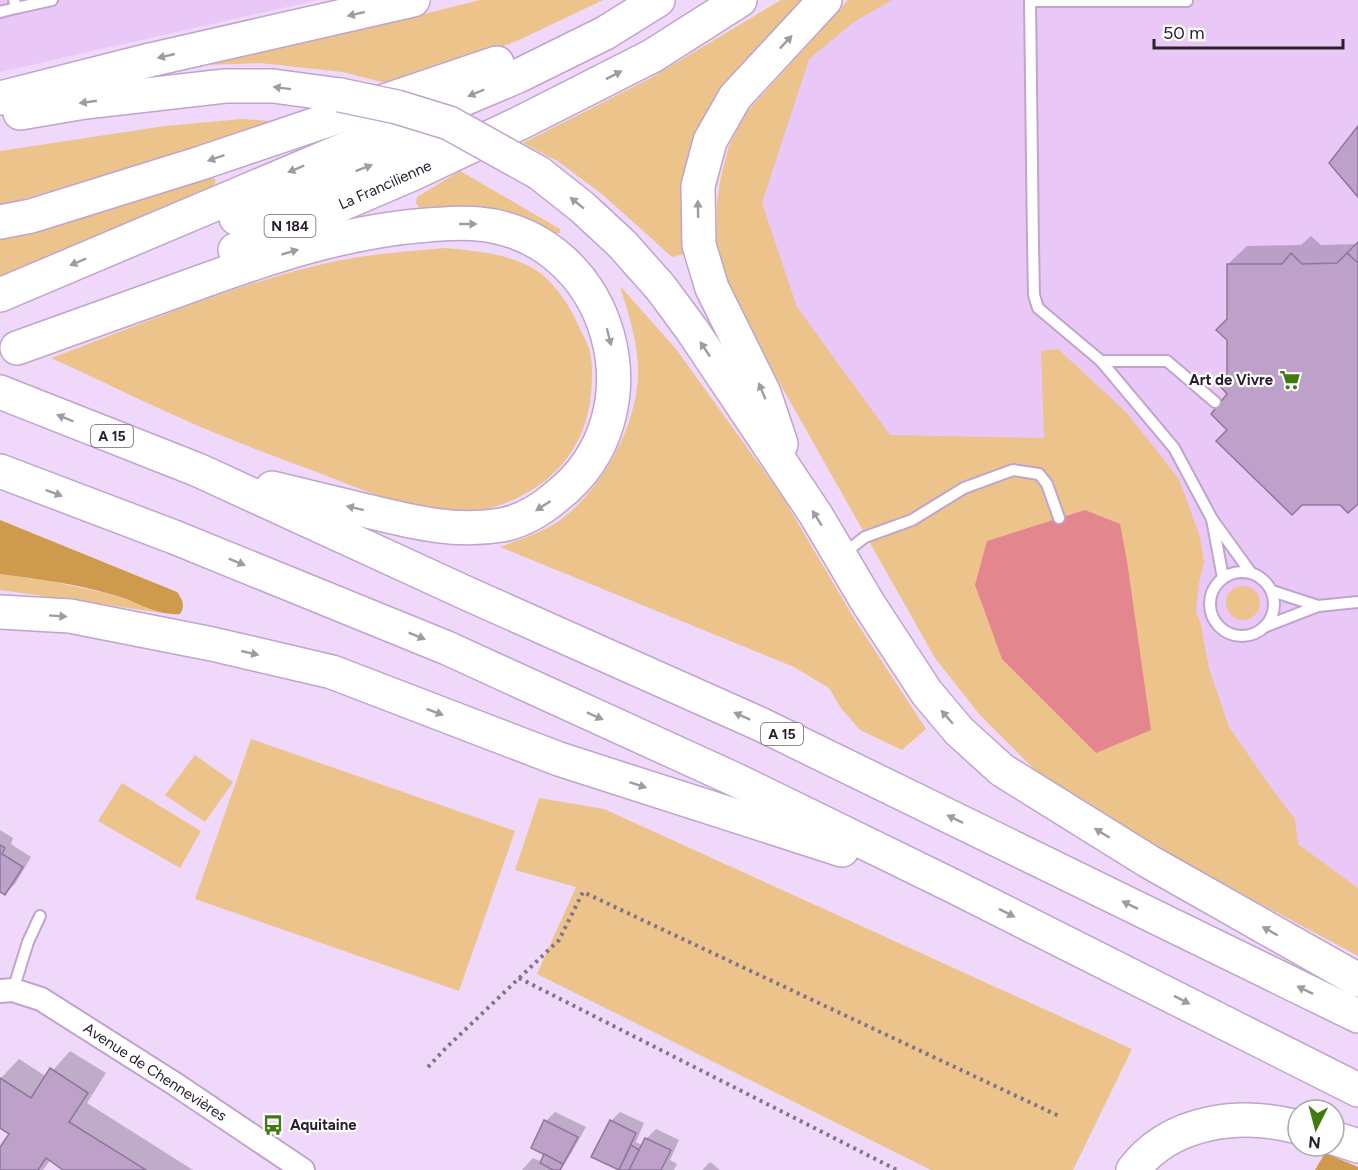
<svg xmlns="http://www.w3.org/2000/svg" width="1358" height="1170" viewBox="0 0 1358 1170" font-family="Figtree,sans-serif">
  <rect width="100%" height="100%" fill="#efd8fa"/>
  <g fill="#e9c8f8">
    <path d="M0 0H318L0 72Z"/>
    <path d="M883 0H1358V915L895 456 801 357 737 168 800 62Z"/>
  </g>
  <g fill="#ecc38b">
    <path d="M480 0H603L519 40 397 86 343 72 260 63 204 65 237 55 404 19Z"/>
    <path d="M781 0H810L731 77 706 115 686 180 681 221 685 243 684 254 672 257 603 195 559 162 523 143 649 79Z"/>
    <path d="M848 0H892L854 22 809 59 762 203 797 307 890 435 1044 438 1041 351 1058 349 1126 412 1179 479 1200 537 1204 562 1199 583 1196 612 1201 624 1209 669 1229 727 1272 789 1295 819 1298 844 1358 888V956L1134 836 1040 775 980 715 935 658 744 320 727 280 717 242V203L721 176 729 146 745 114Z"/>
    <path d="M242 119 284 122 0 206V151L165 126Z"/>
    <path d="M460 171 560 229V233H553L504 218 426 210 419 207 416 203 417 197Z"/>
    <path d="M209 175 216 180 213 188 0 281V238Z"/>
    <path d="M445 248C475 251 509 253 536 270 555 283 571 307 579 327 583 335 588 344 590 352 593 366 592 380 591 393 586 461 531 506 465 512 456 513 447 510 438 509 395 504 357 488 317 472 279 458 241 444 203 428 152 406 102 381 51 358 145 323 239 282 336 261 372 254 408 251 445 248Z"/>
    <path d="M620 286 676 349 782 496 855 620 926 729 902 750 860 730 841 708 829 688 794 667 500 547C520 539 541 533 559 521 601 491 636 428 638 376 639 346 629 315 620 286Z"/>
    <path d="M0 574 45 580 114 595 163 613 0 590Z"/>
    <circle cx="1243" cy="603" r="17"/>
    <path d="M251 739 515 831 459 991 195 899Z"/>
    <path d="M195 755 233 782 205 822 165 795Z"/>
    <path d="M122 783 201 831 180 868 98 821Z"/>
    <path d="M539 798 604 809 1132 1049 1073 1170H931L537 974 576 887 515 870Z"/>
  </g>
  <g fill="#ce9a4b">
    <path d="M0 520 177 592C182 599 186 605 180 614 157 616 136 601 114 595 77 584 38 579 0 574Z"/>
    <path d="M1325 1153 1358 1167V1170H1315Z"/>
  </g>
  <path fill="#e4868e" d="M1085 510 1120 524 1127 561 1151 730 1096 753 1002 659 975 585 987 541Z"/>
  <g fill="#0003">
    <path d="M1311 236 1321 245 1358 244V503H1340L1229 430 1228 264 1247 246 1301 245Z"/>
    <path d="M0 830 13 838 11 844 31 857 15 884 5 893 0 890Z"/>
    <path d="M70 1051 106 1073 87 1103 193 1170H67L51 1159 43 1170H3L0 1168V1150L11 1133 0 1126V1079L19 1059 47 1077Z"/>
    <path d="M555 1112 586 1127 572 1152 561 1170H522L533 1158 542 1162 545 1155 546 1121Z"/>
    <path d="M620 1112 644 1123 636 1142 643 1146 646 1139 656 1129 679 1140 670 1160 677 1164 674 1170H620L593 1156 611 1121Z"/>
    <path d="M710 1162 720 1170H702Z"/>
  </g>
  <g fill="#bda1c9" stroke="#90769c" stroke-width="1.5">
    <path d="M1358 126V197L1329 163Z"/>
    <path d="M1358 242V263L1357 264 1347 253Z"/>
    <path d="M1291 253 1302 264 1337 263 1347 253 1358 263V504L1348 513 1340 505H1302L1292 515 1216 441 1227 430 1211 414 1227 394 1218 384 1227 375V340L1216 330 1227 319V264H1282Z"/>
    <path d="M0 845 5 848 2 854 23 867 5 895 0 892Z"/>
    <path d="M50 1068 88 1093 69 1122 146 1170H63L46 1158 38 1170H0V1147L9 1134 0 1128V1078L31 1098Z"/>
    <path d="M544 1120 578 1137 563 1164 531 1148Z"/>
    <path d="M610 1120 636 1133 619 1170 591 1157Z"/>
    <path d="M645 1138 671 1150 661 1170H629Z"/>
    <path d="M631 1145 639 1150 629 1170H619Z"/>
    <path d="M544 1154 563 1164 560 1170H553L540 1163Z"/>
  </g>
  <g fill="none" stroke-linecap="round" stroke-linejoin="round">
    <g stroke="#bfa4cc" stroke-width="14">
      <g id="lane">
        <path d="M1030 0 1033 245 1034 295 1038 308 1101 361 1174 448 1212 519"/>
        <path d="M1030 1H1187"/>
        <path d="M16 8 52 0"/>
        <path d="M0 12 16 8 14 0"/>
        <path d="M1101 361H1167L1215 402"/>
        <path d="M843 554 865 537 912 520 964 488 1013 470 1039 474 1047 484 1059 518"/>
        <circle cx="1242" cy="604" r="32"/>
        <path d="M1223 578 1212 519 1251 573"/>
        <path d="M1318 606 1358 602"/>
        <path d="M1264 627 1318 606 1272 591"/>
        <path d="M13 990 28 942 40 916"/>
      </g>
    </g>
    <g stroke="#bfa4cc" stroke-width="26">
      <path id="street" d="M0 991 13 990 41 999 175 1084 303 1170"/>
    </g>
    <g stroke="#bfa4cc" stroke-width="36">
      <g id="highway">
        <path d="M0 98 150 60 413 0"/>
        <path d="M20 113 85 102 225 86H273L340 95"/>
        <path d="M539 173 582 207 622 244 661 288 692 330 816 515 868 603 927 693 959 731 1002 770 1148 861 1358 980"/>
        <path d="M236 218 383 160 435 143"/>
        <path d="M0 222 31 216 201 163 497 63"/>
        <path d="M235 250 412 174 518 124 652 56 740 0"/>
        <path d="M0 295 518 76 605 33 658 0"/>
        <path d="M17 348C73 328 129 308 184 288 263 259 343 231 428 225 444 224 462 222 479 224 612 237 662 414 557 496 542 509 522 521 502 525 455 533 412 522 367 511 335 503 304 496 272 488"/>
        <path d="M0 392 198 470 466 593 760 724 1358 1016"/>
        <path d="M781 444 764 393 712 288 699 245 698 186 710 141 735 97 825 0"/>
        <path d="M0 471 174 537 447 648 736 780 955 887 1358 1090"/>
        <path d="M0 612 70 616 212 644 332 672 559 759 842 850"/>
        <path d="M1334 1138 1358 1146"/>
        <path d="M1133 1170C1171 1120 1240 1112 1298 1127"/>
      </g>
    </g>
    <g stroke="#83738a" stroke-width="4" stroke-dasharray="3 4.5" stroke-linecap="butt">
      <path d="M519 978 897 1170"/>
      <path d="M428 1067 446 1048 559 940 583 892 1061 1117"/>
    </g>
    <use href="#lane" stroke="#fff" stroke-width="10"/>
    <use href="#street" stroke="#fff" stroke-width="22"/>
    <use href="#highway" stroke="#fff" stroke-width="33"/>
    <g stroke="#bfa4cc" stroke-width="36" stroke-linecap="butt">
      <path id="highway-bridge" d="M340 95 397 107 449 123 539 173"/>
    </g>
    <use href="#highway-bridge" stroke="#fff" stroke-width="33"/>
  </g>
  <defs><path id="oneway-solid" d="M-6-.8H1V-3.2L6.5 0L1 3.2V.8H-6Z" transform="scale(1.5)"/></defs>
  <g fill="#a09ba1">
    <use href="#oneway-solid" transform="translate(356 14) rotate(167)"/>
    <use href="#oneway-solid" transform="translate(786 42) rotate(-47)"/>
    <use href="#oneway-solid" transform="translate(166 56) rotate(167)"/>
    <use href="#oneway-solid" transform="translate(614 75) rotate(-27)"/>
    <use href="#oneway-solid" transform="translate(282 88) rotate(-173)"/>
    <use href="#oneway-solid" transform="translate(476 93) rotate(157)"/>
    <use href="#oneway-solid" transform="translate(88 102) rotate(172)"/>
    <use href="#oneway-solid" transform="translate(216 158) rotate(161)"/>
    <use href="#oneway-solid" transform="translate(364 168) rotate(-21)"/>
    <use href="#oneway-solid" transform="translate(296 169) rotate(157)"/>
    <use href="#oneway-solid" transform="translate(577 203) rotate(-141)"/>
    <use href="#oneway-solid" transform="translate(698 209) rotate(-91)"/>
    <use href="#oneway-solid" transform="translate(468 224)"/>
    <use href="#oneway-solid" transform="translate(290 252) rotate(-17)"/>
    <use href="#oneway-solid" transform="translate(78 262) rotate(157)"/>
    <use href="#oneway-solid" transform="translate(609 337) rotate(76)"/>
    <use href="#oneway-solid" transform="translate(705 349) rotate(-124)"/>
    <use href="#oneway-solid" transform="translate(762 391) rotate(-113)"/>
    <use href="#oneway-solid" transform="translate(65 418) rotate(-158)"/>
    <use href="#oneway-solid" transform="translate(54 493) rotate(21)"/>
    <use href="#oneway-solid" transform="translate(543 506) rotate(147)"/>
    <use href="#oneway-solid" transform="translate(355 508) rotate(-166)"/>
    <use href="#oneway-solid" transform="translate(817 518) rotate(-122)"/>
    <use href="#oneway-solid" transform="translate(237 562) rotate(22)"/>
    <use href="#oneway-solid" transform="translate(58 616) rotate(4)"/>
    <use href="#oneway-solid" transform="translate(417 636) rotate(22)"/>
    <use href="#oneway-solid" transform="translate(250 653) rotate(13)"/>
    <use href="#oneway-solid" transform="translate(435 712) rotate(21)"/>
    <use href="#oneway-solid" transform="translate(595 716) rotate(24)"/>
    <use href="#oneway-solid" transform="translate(742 716) rotate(-156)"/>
    <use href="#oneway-solid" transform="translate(947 717) rotate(-131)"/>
    <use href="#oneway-solid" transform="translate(638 785) rotate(18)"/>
    <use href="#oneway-solid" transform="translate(955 819) rotate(-154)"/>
    <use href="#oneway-solid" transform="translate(1102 833) rotate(-148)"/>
    <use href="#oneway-solid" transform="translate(1130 905) rotate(-154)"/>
    <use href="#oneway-solid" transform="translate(1007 913) rotate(27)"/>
    <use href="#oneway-solid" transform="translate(1270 931) rotate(-150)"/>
    <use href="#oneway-solid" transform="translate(1305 990) rotate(-154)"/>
    <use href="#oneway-solid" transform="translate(1182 1000) rotate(27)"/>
  </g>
  <defs>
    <g id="supermarket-bare" transform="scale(1.62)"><path d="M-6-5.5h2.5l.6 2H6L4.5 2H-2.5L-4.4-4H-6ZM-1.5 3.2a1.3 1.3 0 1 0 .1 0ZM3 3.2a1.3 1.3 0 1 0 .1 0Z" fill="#407a11" stroke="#fff" stroke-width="2.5" paint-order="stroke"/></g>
    <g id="bus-bare" transform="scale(1.62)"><path d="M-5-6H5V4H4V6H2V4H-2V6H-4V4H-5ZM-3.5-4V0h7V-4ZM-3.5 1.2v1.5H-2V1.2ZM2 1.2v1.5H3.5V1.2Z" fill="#407a11" stroke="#fff" stroke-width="2.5" paint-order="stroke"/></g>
  </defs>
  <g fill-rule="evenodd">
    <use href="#supermarket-bare" x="1290" y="380"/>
    <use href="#bus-bare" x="273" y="1125"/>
  </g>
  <g text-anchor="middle" stroke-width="4.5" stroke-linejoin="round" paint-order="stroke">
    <g fill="#fff" stroke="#6b636d" stroke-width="1.5">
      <rect x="264.5" y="215" width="51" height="22" rx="4.5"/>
      <rect x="91" y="425" width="42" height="22" rx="4.5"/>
      <rect x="761" y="723" width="42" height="22" rx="4.5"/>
    </g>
    <g font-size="14" font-weight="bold" fill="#2b202f">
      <text x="290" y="231">N 184</text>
      <text x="112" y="441">A 15</text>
      <text x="782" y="739">A 15</text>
    </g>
    <g font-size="15" fill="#2b202f" stroke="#fff">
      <text transform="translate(385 185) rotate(-24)" y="5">La Francilienne</text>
      <text transform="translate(155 1072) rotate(33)" y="5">Avenue de Chennevières</text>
    </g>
    <g font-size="15" font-weight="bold" fill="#2b202f" stroke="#fff" text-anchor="end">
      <text x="1273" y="385">Art de Vivre</text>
      <text x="290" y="1130" text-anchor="start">Aquitaine</text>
    </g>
  </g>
  <g transform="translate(1316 1128) rotate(186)"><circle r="28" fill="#ffffff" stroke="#aaa6ac" stroke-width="1.5"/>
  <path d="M0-4.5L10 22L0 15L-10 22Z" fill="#407a11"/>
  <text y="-9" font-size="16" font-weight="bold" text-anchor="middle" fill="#2b202f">N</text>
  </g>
  <path d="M1154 39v9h189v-9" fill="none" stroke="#2b202f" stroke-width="3"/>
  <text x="1163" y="39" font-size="18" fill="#2b202f" stroke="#ffffff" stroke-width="4.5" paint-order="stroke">50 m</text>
</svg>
